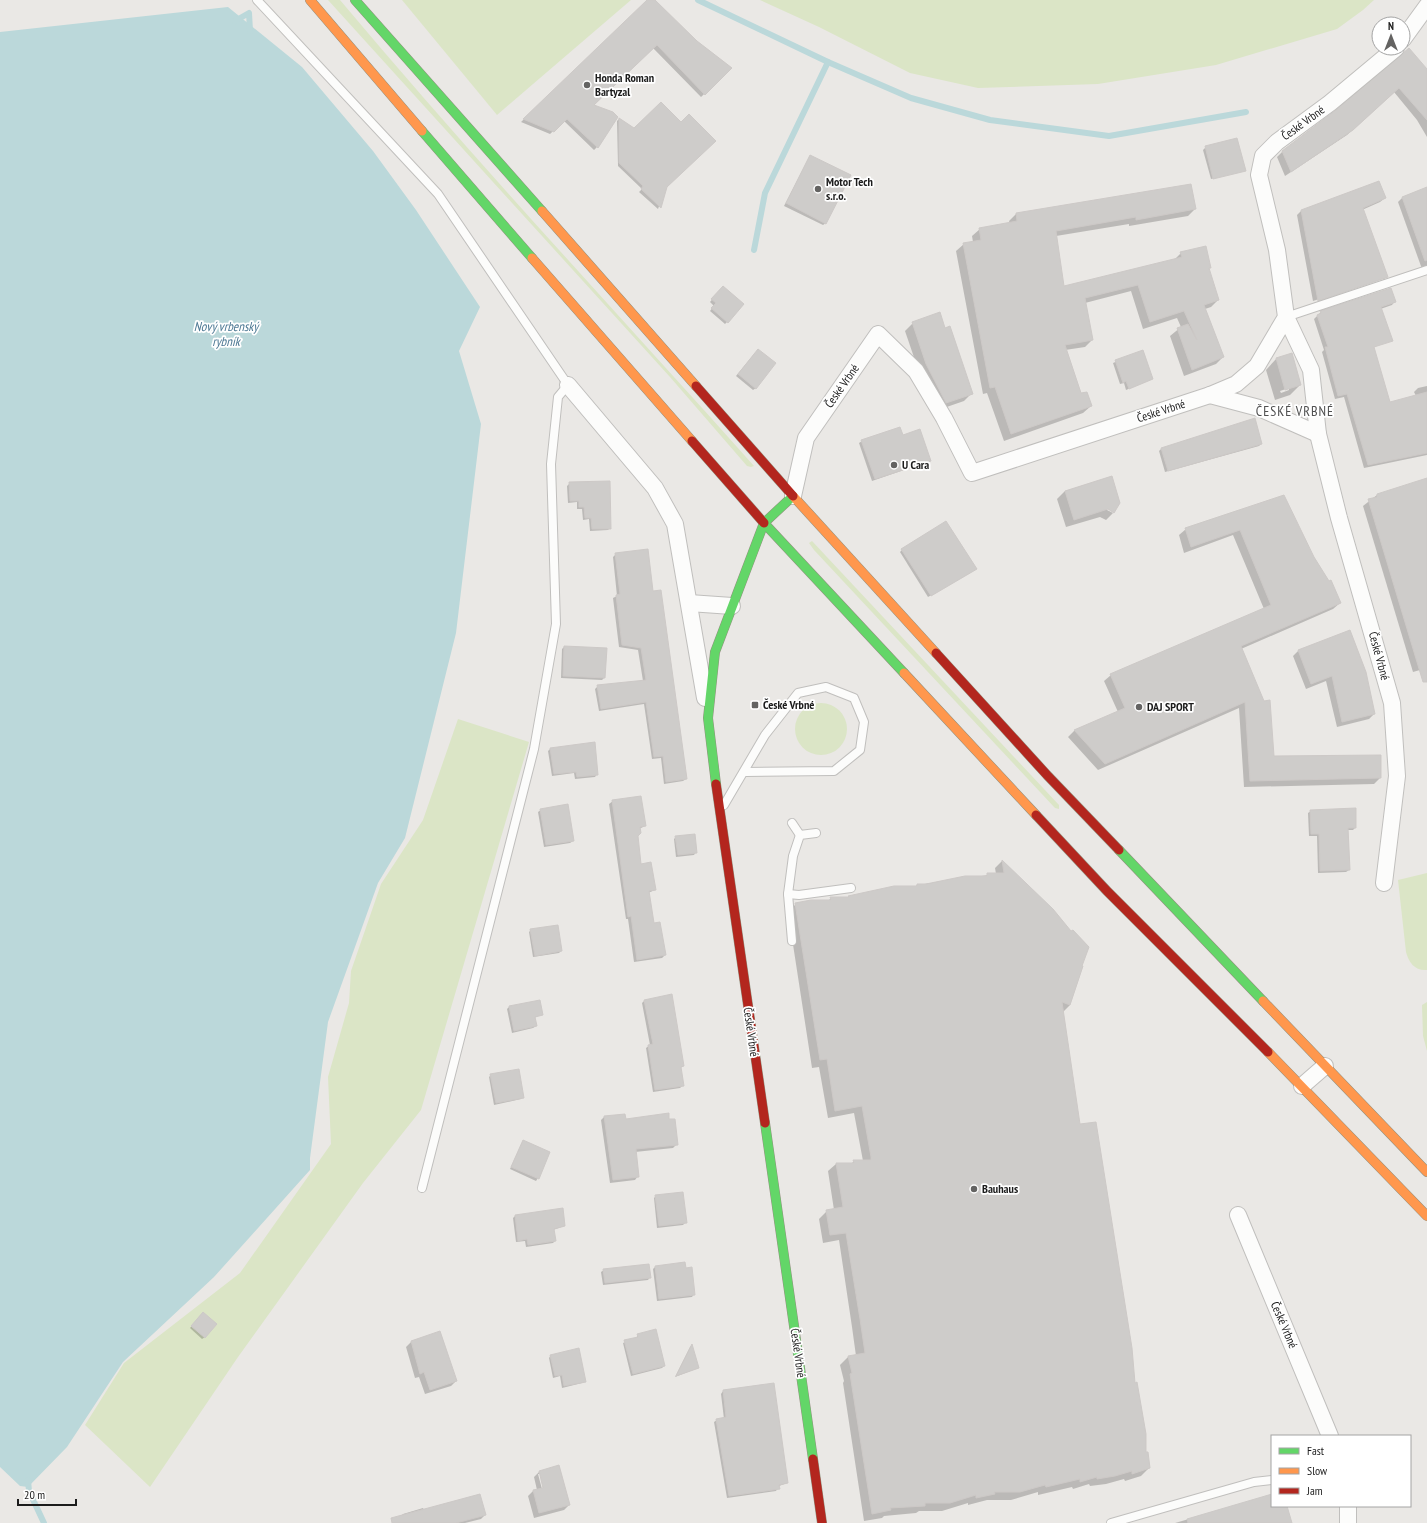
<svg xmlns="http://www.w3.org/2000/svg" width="1427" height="1523" viewBox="0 0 1427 1523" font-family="'PT Sans Narrow',sans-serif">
  <rect width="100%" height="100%" fill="#eae8e5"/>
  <g fill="#dbe5c6">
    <path d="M328 0H340C473 159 616 311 754 466L751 467 747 466 670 377Z"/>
    <path d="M402 0H631L497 115Z"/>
    <path d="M760 0H1374L1363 10 1337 29 1216 65 1098 84 978 88 910 73 819 27Z"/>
    <path d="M812 541 1059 805V809L1055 808 814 550 809 543Z"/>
    <circle cx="821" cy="729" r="26"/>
    <path d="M458 719 529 742 421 1110 363 1183 238 1357 150 1487 85 1425 124 1363 240 1273 331 1144 328 1077 349 1003 351 971 381 884 423 820Z"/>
    <path d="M1427 873V970C1415 971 1409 963 1406 952L1398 880Z"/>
    <path d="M1427 1002V1051L1423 1036 1422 1005Z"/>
  </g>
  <path fill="#bbd8da" d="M228 7 302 67 373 151 416 210 480 307 459 351 481 424 456 633 405 838 378 883 328 1022 310 1158V1170L214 1277 123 1362 67 1447 28 1487 20 1486 0 1467V32Z"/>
  <g fill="#0003" fill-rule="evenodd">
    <path d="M649 0H653L696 41 731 68 701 97 653 48 593 105 597 147 594 150 564 121 550 134 521 122Z"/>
    <path d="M1427 71V137L1417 120 1394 92 1347 135 1285 176 1277 157 1282 152Z"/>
    <path d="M619 119 666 187 658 209 639 192 642 189 618 166 617 121Z"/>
    <path d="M1206 147 1245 170 1211 179 1203 150Z"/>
    <path d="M810 156 826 223 823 225 784 206Z"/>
    <path d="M1378 182 1385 198 1380 202 1362 210 1386 277 1382 281 1314 304V303L1383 280V278L1313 301 1297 215 1301 211Z"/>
    <path d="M1427 188V272L1422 269 1398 202 1403 197Z"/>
    <path d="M1195 209 1188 216 1129 226V224L1056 236 1063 287 1174 260 1181 253 1210 268 1208 269 1218 300 1211 307 1205 309 1223 357 1216 364 1184 376 1170 336 1181 327 1177 318 1143 329 1131 291 1085 303 1092 340 1085 347 1065 350 1081 395 1091 406 1083 413 1004 441 987 393 983 394 956 251 964 244 973 242 972 236 980 229 1010 224 1009 221 1016 214Z"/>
    <path d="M723 287 727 322 725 324 710 311 714 306 710 302Z"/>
    <path d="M1395 301 1392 305 1343 322 1390 404 1416 396 1414 392 1418 388 1427 386V455L1364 468 1344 397 1335 399 1322 352 1324 350 1314 319 1321 312Z"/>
    <path d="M913 323 944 329 972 393 964 401 938 410 919 372 905 331Z"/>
    <path d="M1142 351 1152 379 1126 390 1124 383 1120 384 1113 363Z"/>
    <path d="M755 353 756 388 753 390 736 376Z"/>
    <path d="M1276 359 1300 385 1290 395 1275 400 1266 370ZM1289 388V390L1281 393 1280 391Z"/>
    <path d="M1254 420 1261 444 1259 446 1165 472 1159 451 1161 449Z"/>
    <path d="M902 436 930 461 872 481 859 443 862 441Z"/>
    <path d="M1111 477 1114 512 1104 506 1103 508 1113 513 1106 520 1100 517 1066 527 1057 499 1065 491Z"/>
    <path d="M1427 479V668L1413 672 1363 506 1377 495Z"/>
    <path d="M570 483 610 528 608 530 590 531 589 519 583 520 582 509H577V502L568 503 567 486Z"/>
    <path d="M1283 496 1313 558 1340 603 1333 609 1241 649 1274 757 1380 778 1374 784 1244 787 1239 708 1098 770 1068 737 1074 731 1118 712 1104 681 1111 675 1264 609 1233 535 1184 553 1179 535 1186 529Z"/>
    <path d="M902 550 973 571 928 597 900 552Z"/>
    <path d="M616 554 652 592 686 779 683 781 664 784 661 758 652 759 644 704 599 711 595 689 598 686 643 681 638 650 619 647 613 598 617 596 613 557Z"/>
    <path d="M1349 632 1374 714 1369 719 1337 727 1326 681 1306 689 1293 656 1299 650Z"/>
    <path d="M564 647 604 678 602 680 561 678 562 649Z"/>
    <path d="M551 748 597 774 595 777 575 779 574 773 552 776 548 751Z"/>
    <path d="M613 801 645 826 639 829 637 836 640 865 655 890 648 893 653 924 665 955 662 958 634 962 628 919H626L609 804Z"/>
    <path d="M541 810 573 841 570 843 544 847 538 812Z"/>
    <path d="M1311 811 1355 828 1353 830H1348L1349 870 1346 872 1318 873 1317 836H1309L1308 813Z"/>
    <path d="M676 837 696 852 694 855 676 857 674 839Z"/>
    <path d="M1002 861 1080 966 1070 1005 1063 1012 1079 1125 1134 1384 1145 1454 1149 1468 1141 1476 1125 1481 1124 1479 1106 1484 1090 1486 1089 1484 1073 1489 1072 1487 1038 1495V1492L1011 1500H987L968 1505V1503L942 1511H919L916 1513 884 1516 882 1518 864 1521 843 1383 844 1381 840 1365 848 1357 856 1356 852 1327 839 1240 823 1243 819 1219 827 1211 834 1210 828 1171 836 1164H851L854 1161H863L854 1113 828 1118 819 1067 812 1068 788 912 796 904 828 901 831 898H847L915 887 917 885 996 874 995 868Z"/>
    <path d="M531 930 561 951 559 953 533 957 529 932Z"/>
    <path d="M539 1001 542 1014 534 1018 536 1026 533 1028 512 1033 507 1009 509 1007Z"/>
    <path d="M644 1001 683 1066 680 1068 683 1085 680 1088 653 1092 646 1048 650 1045 642 1003Z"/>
    <path d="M491 1075 523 1097 521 1099 494 1105 489 1077Z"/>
    <path d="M604 1117 625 1120 677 1144 673 1148 635 1152 638 1176 635 1180 610 1183 601 1120Z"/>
    <path d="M523 1141 538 1178 536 1181 510 1169Z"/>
    <path d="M656 1196 686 1222 683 1225 657 1228 654 1198Z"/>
    <path d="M515 1216 564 1226 553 1230 555 1241 553 1243 526 1247 525 1241 516 1242 513 1218Z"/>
    <path d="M655 1267 694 1294 692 1297 657 1301 653 1269Z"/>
    <path d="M604 1270 650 1277 648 1280 603 1285 601 1272Z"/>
    <path d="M201 1315 205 1337 202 1339 190 1328Z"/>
    <path d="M440 1333 456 1381 451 1386 425 1394 419 1377 415 1378 406 1347 411 1342Z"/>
    <path d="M638 1335 664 1366 662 1368 631 1376 623 1343 636 1338Z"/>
    <path d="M691 1346 698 1368 675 1377 690 1347Z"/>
    <path d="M551 1355 585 1381 582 1383 562 1388 560 1376 553 1378 549 1358Z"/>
    <path d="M723 1391 787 1483 779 1486 776 1491 727 1498 714 1422 717 1420 724 1419 721 1394Z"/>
    <path d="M559 1466 569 1505 564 1510 534 1518 528 1496 533 1491 537 1490 534 1477 539 1472ZM538 1474H540L545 1492 543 1493Z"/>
    <path d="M1272 1495V1506H1286L1291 1523H1175Z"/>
    <path d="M423 1508 424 1510 485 1515 481 1519 465 1523H401L399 1518 403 1514Z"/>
  </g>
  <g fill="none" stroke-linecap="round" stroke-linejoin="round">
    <g stroke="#bbd8da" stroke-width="6">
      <path d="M698 0 828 62 911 98 990 120 1109 136 1246 112"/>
      <path d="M235 21 249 13 250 31"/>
      <path d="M754 250 765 193 828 62"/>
      <path d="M28 1480 29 1491 44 1523"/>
    </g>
  </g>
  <g fill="#ceccca" stroke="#cdc9c7">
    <path d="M647 0H655L697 41 732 68 705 95 657 45 594 105 613 112 618 117 598 148 567 119 554 132 523 119Z"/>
    <path d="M1409 48 1427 69V120L1399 88 1353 130 1291 172 1282 151 1336 110Z"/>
    <path d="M661 102 681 122 689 114 716 141 667 187 661 208 641 189 643 186 619 163V118L634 128Z"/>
    <path d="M1237 138 1246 171 1213 179 1205 146Z"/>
    <path d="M810 155 851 175 826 224 786 203Z"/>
    <path d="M1379 181 1386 198 1363 208 1388 277 1318 301 1301 210Z"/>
    <path d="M1191 184 1196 209 1136 220V217L1056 231 1064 286 1182 257 1180 252 1206 246 1211 268H1209L1219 300 1204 305 1224 357 1192 370 1177 328 1188 324 1197 340 1184 311 1150 322 1138 285 1085 298 1093 340 1065 345 1081 393 1087 392 1092 406 1011 434 995 387 990 388 963 243 981 240 979 228 1017 221 1016 213Z"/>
    <path d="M1427 187V260L1425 261 1402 197Z"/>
    <path d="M723 286 744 304 728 323 711 308 716 303 711 299Z"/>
    <path d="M1391 288 1396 302 1381 307 1393 341 1374 347 1390 402 1427 392V453L1368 465 1347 394 1338 396 1325 347H1328L1317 315 1321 313 1320 311Z"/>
    <path d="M940 312 945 328 950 326 973 394 946 403 926 364 912 322Z"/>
    <path d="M758 349 776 363 756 389 738 374Z"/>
    <path d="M1143 350 1153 379 1129 389 1126 381 1123 383 1115 360Z"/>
    <path d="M1292 353 1301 385 1285 390 1276 358Z"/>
    <path d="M1255 418 1262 444 1168 471 1161 448Z"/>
    <path d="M900 427 903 435 920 429 931 461 875 479 861 440Z"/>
    <path d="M1112 476 1120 503 1114 513 1108 509 1074 520 1065 491Z"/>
    <path d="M1427 478V682H1423L1368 499 1377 497V494Z"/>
    <path d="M610 481 611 529H592L591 518H585L584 507H579V501H570L569 482Z"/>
    <path d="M1284 495 1314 557 1329 581 1331 580 1341 603 1241 646 1264 701 1270 700 1274 756 1381 755V778L1250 781 1245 702 1105 764 1074 730 1125 708 1110 674 1271 605 1240 530 1191 547 1185 528Z"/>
    <path d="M946 521 977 569 931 596 901 549Z"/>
    <path d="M648 549 653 591 661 590 687 779 666 782 663 756 654 757 646 702 601 709 597 685 646 680 641 648 622 645 616 595 620 594 615 553Z"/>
    <path d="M1350 630 1366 672 1375 714 1342 722 1332 676 1311 684 1298 650Z"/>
    <path d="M564 646 607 648 605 678 563 676Z"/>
    <path d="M595 742 598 775 577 777 576 772 554 774 550 748Z"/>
    <path d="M641 796 646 826 640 827 641 833 638 836 641 864 651 862 656 890 649 891 654 923 660 922 666 955 637 960 631 916 628 917 612 800Z"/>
    <path d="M568 804 574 841 546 845 540 809Z"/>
    <path d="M1356 808V828H1348L1350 870 1320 871 1319 834H1311L1310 810Z"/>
    <path d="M695 834 697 853 678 855 675 836Z"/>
    <path d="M1002 860 1053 909 1071 931 1073 930 1089 947 1082 966H1083L1070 1005 1062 1002 1080 1124 1096 1122 1132 1348 1135 1383 1137 1382 1146 1434V1452H1148L1150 1468 1132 1474V1471L1115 1476 1097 1479V1477L1080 1482V1479L1046 1487 1045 1485 1020 1492H994L995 1494 976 1498V1495L950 1503H925V1506L890 1508 891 1510 872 1514 850 1374 852 1373 848 1356 865 1353 860 1319 846 1233 830 1235 826 1210 843 1207 836 1163H854L853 1160H871V1157L862 1106 835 1111 827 1059 820 1060 795 903 811 900H831L830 897H849L848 896 894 886H917V884H926L965 876H987V873H1004Z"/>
    <path d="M558 925 562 951 535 956 530 929Z"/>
    <path d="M672 994 684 1066 681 1067 684 1086 655 1090 648 1045 653 1044 644 1000Z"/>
    <path d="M540 1000 543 1015 535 1017 537 1026 514 1031 509 1006Z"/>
    <path d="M519 1069 524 1098 496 1103 490 1074Z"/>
    <path d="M669 1113V1119H675L678 1145 636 1149 639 1177 613 1180 604 1116 625 1114 626 1119Z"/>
    <path d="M523 1140 550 1152 539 1179 511 1167Z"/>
    <path d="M683 1192 687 1223 659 1226 655 1195Z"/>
    <path d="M563 1208 565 1226 554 1229 556 1241 528 1245 527 1239 518 1241 515 1215Z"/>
    <path d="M685 1262 686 1268 692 1267 695 1295 659 1299 655 1266Z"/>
    <path d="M649 1264 651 1278 605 1283 603 1269Z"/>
    <path d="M203 1312 217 1324 205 1338 191 1326Z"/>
    <path d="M656 1329 665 1366 633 1374 624 1340 638 1337 637 1334Z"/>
    <path d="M440 1331 457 1381 430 1390 424 1372 420 1374 411 1341Z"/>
    <path d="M692 1344 699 1368 676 1376Z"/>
    <path d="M579 1348 586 1382 564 1386 562 1375 555 1376 550 1355Z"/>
    <path d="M774 1383 788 1483 779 1485 780 1489 729 1496 716 1419 726 1417 723 1390Z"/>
    <path d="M559 1465 570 1505 539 1513 533 1490 543 1488 539 1471Z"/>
    <path d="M480 1494 486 1515 456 1523H392L391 1518Z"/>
    <path d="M1272 1494V1506H1287L1292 1523H1188L1187 1519Z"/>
  </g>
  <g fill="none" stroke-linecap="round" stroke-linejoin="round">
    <g stroke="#c0bfbd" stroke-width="10">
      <g id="lane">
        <path d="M257 0 438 194 568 385 558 397 551 464 556 624 534 749 422 1188"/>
        <path d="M1286 317 1427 270"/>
        <path d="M724 805 765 735 798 693 826 687 854 698 864 722 860 750 834 771 745 772"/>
        <path d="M792 823 800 835"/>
        <path d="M788 894 799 895 851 888"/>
        <path d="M792 941 788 894 793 856 800 835 816 833"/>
        <path d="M1111 1523 1254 1482 1272 1480"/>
      </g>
    </g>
    <g stroke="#c0bfbd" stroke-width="18">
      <g id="street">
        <path d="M1403 39 1427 6"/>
        <path d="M1286 317 1311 370 1318 434 1339 518 1392 703 1397 776 1384 883"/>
        <path d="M568 385 655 488 675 524 705 698"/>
        <path d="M1210 395 1259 408 1318 434"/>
        <path d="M793 496 806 438 878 334 916 371 944 418 972 473 1210 395 1236 384 1257 366 1286 317 1277 250 1259 175 1263 156 1277 142 1330 103 1396 48"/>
        <path d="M689 603 732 606"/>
        <path d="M1302 1086 1325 1066"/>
        <path d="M1238 1215 1330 1436"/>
        <path d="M1348 1523V1506"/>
      </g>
    </g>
    <g stroke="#92917f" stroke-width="10">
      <g id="fast">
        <path d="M355 0 542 211"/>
        <path d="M422 131 532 258"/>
        <path d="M764 523 904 673"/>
        <path d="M716 784 708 718 715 652 764 523 793 496"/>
        <path d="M1119 850 1263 1001"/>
        <path d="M765 1123 813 1459"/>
      </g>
    </g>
    <g stroke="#92917f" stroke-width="10">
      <g id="slow">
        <path d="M310 0 422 131"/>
        <path d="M542 211 696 386"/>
        <path d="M532 258 692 441"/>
        <path d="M793 496 936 653"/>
        <path d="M904 673 1036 815"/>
        <path d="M1263 1001 1427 1172"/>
        <path d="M1268 1052 1427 1216"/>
      </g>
    </g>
    <g stroke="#92917f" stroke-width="10">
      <g id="jam">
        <path d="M696 386 793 496"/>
        <path d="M692 441 764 523"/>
        <path d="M936 653 1047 775 1119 850"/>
        <path d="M716 784 765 1123"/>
        <path d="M1036 815 1107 891 1268 1052"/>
        <path d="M813 1459 822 1523"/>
      </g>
    </g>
    <use href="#lane" stroke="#fcfcfb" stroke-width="8"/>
    <use href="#street" stroke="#fcfcfb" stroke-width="16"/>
    <use href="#fast" stroke="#63d668" stroke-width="9"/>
    <use href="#slow" stroke="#ff974d" stroke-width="9"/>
    <use href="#jam" stroke="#b3261e" stroke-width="9"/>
  </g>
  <g fill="#646362" stroke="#fff" stroke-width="1.5">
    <circle cx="587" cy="85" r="4"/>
    <circle cx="818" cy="189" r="4"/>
    <circle cx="894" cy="465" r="4"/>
    <rect x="751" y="701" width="8" height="8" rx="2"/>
    <circle cx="1139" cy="707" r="4"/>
    <circle cx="974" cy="1189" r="4"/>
  </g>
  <g text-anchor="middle" stroke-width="3.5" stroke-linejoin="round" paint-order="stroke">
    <g font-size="12" font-weight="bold" fill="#1c1c1c" stroke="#fff" text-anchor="start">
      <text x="595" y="82">Honda Roman<tspan x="595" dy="14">Bartyzal</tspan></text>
      <text x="826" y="186">Motor Tech<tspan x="826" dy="14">s.r.o.</tspan></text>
      <text x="902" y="469">U Cara</text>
      <text x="763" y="709">České Vrbné</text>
      <text x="1147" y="711">DAJ SPORT</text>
      <text x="982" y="1193">Bauhaus</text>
    </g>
    <g font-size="12" fill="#1c1c1c" stroke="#fff">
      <text transform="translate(1303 123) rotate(-36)" y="4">České Vrbné</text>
      <text transform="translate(842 386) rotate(-55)" y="4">České Vrbné</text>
      <text transform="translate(1161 411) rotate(-18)" y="4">České Vrbné</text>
      <text transform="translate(1379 656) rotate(75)" y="4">České Vrbné</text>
      <text transform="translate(751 1032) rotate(82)" y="4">České Vrbné</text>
      <text transform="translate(1284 1325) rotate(67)" y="4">České Vrbné</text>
      <text transform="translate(798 1353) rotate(82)" y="4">České Vrbné</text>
    </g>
    <g font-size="13" font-style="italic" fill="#4c7893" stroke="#fff">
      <text x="226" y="331">Nový vrbenský<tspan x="226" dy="15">rybník</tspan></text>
    </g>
    <g font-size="14" letter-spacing="1" fill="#4f4f4f" stroke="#fff">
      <text x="1295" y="416">ČESKÉ VRBNÉ</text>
    </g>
  </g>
  <rect x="1271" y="1435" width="140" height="72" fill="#ffffff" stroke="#a4a4a4"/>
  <rect x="1279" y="1448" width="20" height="6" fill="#63d668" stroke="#a4a4a4"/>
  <text x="1307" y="1455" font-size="12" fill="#1c1c1c">Fast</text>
  <rect x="1279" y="1468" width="20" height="6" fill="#ff974d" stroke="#a4a4a4"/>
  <text x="1307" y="1475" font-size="12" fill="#1c1c1c">Slow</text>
  <rect x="1279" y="1488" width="20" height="6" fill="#b3261e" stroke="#a4a4a4"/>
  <text x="1307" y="1495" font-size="12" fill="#1c1c1c">Jam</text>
  <g transform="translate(1391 36)"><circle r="19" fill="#ffffff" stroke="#a4a4a4"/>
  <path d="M0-3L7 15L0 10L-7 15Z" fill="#646362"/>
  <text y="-6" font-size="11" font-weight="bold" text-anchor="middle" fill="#1c1c1c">N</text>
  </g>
  <path d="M18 1499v6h58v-6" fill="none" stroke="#1c1c1c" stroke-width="2"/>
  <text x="24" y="1499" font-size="12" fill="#1c1c1c" stroke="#ffffff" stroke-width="3" paint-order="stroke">20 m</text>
</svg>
